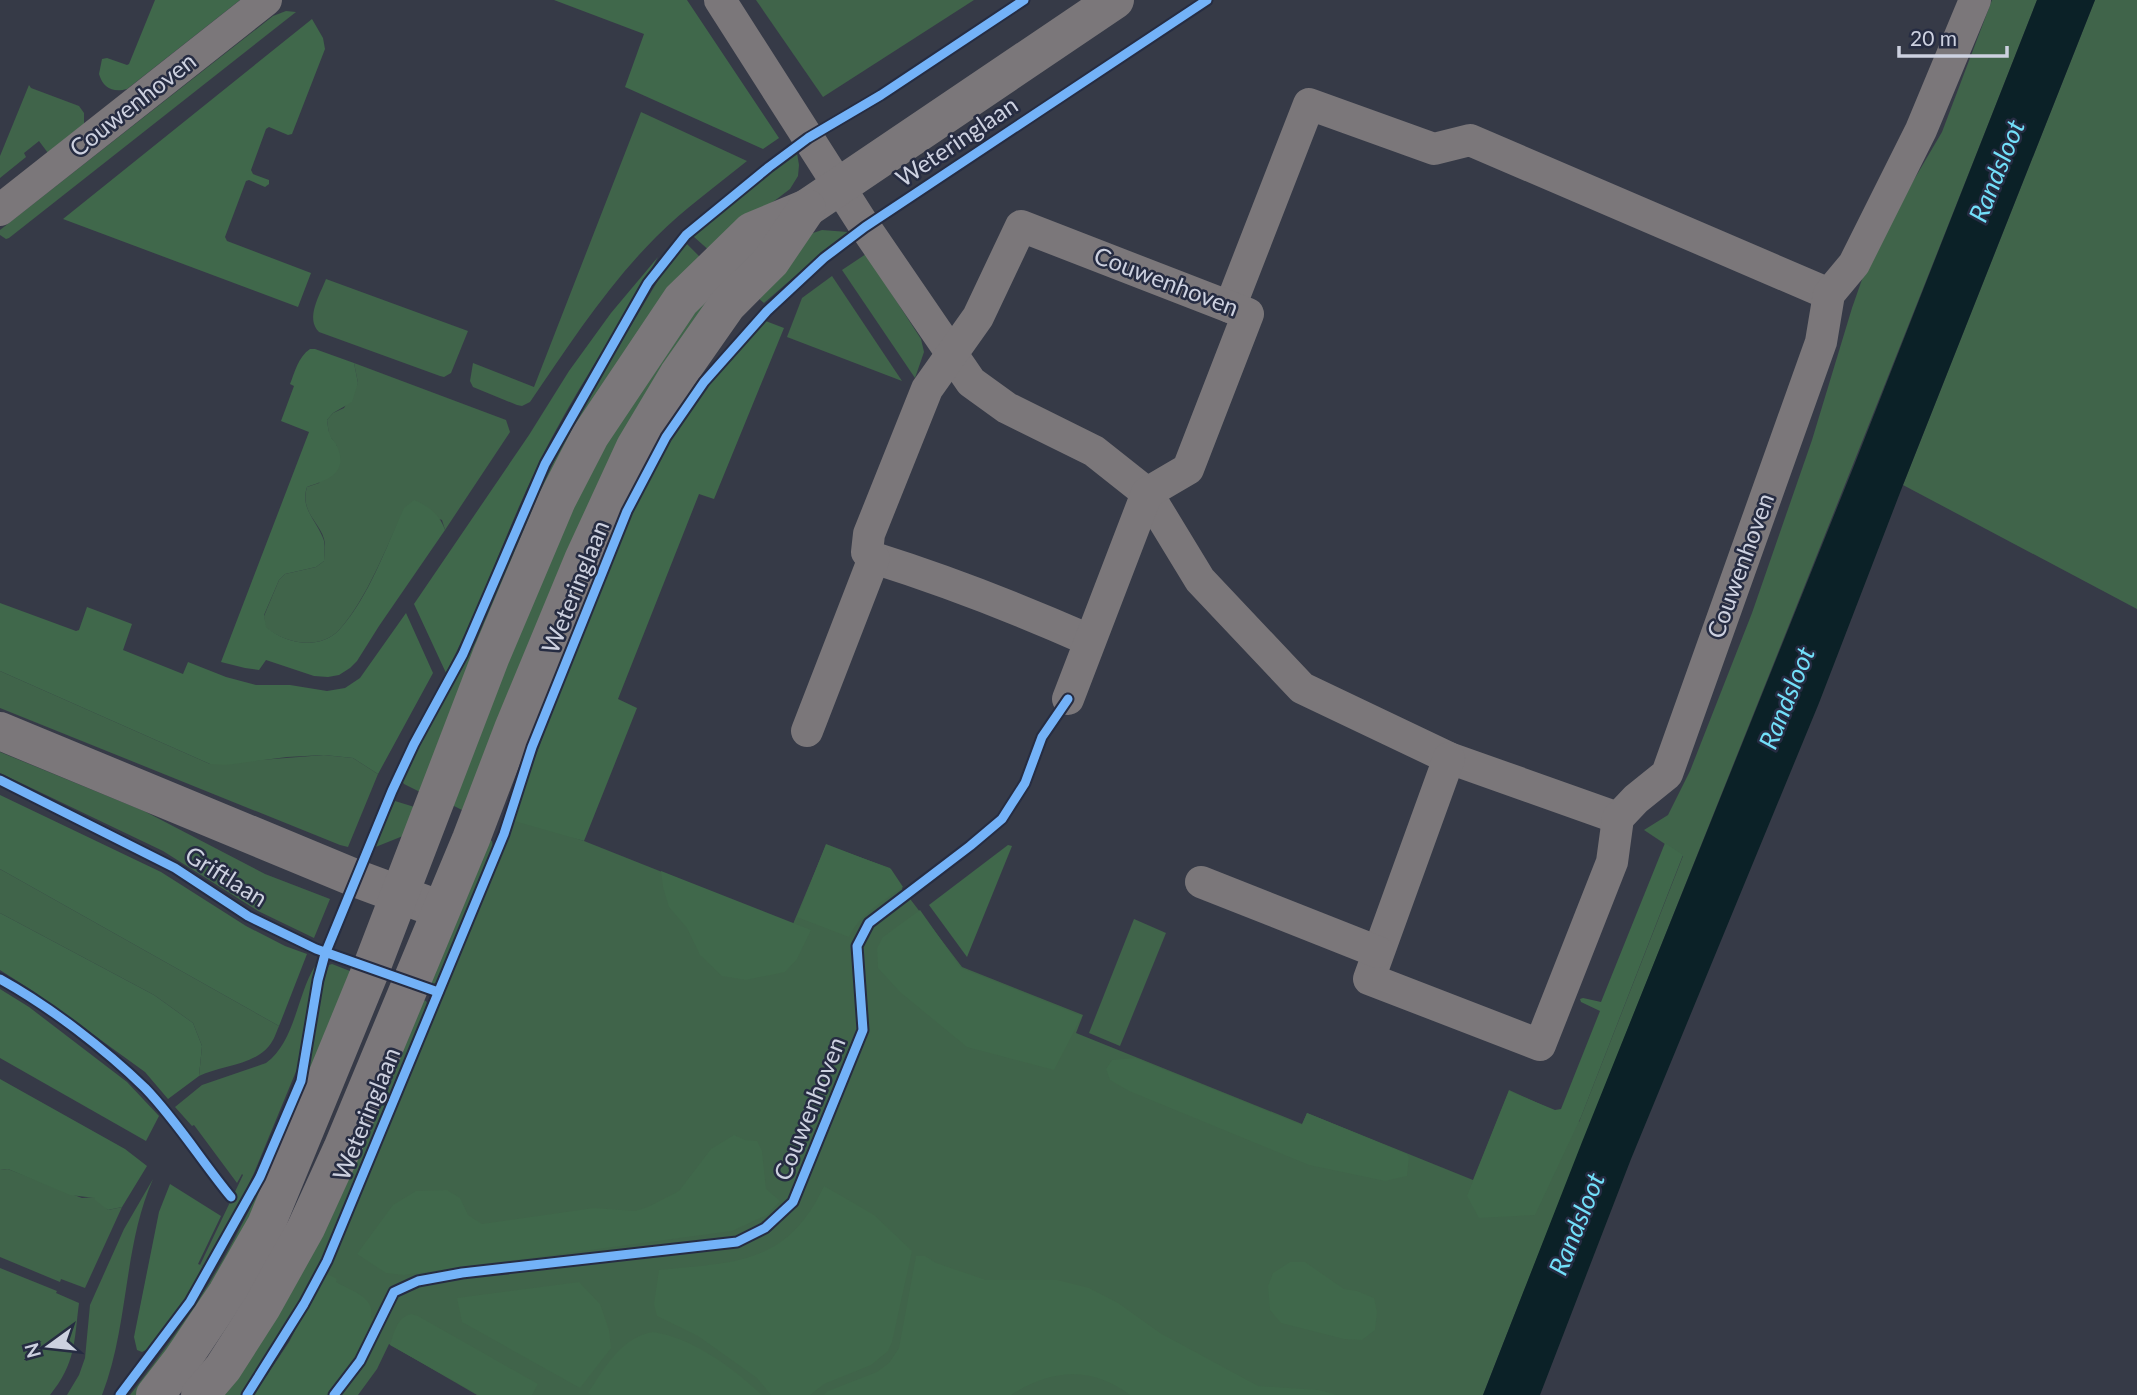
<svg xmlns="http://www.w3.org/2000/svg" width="2137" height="1395" viewBox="0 0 2137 1395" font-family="Lato,sans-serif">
  <rect width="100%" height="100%" fill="#363a47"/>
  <g fill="#40644a">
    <path d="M756 0H974L823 97Z"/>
    <path d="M1992 0H2037C1854 466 1666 929 1483 1395H477L389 1344 377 1369 358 1395H254L289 1342 340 1244 514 817 584 841 793 924 826 845 890 868 901 887 962 967 1083 1015 1076 1033 1302 1124 1307 1113 1473 1180 1509 1090 1579 1122 1683 856 1644 830 1668 815 1690 771 1752 613 1812 440 1852 308 1872 251 1942 132Z"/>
    <path d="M2095 0H2137V609L1903 485Z"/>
    <path d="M286 11 296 12 9 238 6 239 0 235V230L273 16Z"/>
    <path d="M29 85 31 88 79 106 84 113V124L48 153 39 141 24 153 26 157 0 178V156Z"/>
    <path d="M641 112 747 161C716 186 684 209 656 237 607 286 569 345 530 402L522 406 517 405 473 387 470 381 473 363 534 387Z"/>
    <path d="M797 153 799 165 798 176 790 189 765 208 712 253 693 236 746 191Z"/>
    <path d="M822 230 848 232 825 250 764 303 750 291 810 234Z"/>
    <path d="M686 243 704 261 666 303 424 794 404 784 402 781 406 770 476 641 534 503 572 424 672 257Z"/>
    <path d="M866 254 921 339 924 352 915 378 842 270Z"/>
    <path d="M721 276 466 812 448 803 588 459Z"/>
    <path d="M832 276 902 381 787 337 802 298Z"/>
    <path d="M326 279 468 331 451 373 444 377 440 376 319 332C305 318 320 295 326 279Z"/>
    <path d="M354 363 506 420 510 432 445 530 442 520 405 508C386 547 368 597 340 629 320 651 286 644 265 627L264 616 279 580 285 574 316 567 324 561C324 555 325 549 325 544 323 523 299 514 307 487L319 483 337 446 329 435 327 420 333 413 344 408 358 383Z"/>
    <path d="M0 671 210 764 324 755 353 758 378 774 348 847 340 845 0 708Z"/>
    <path d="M0 752 144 811 265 874 330 899 314 938 258 911 163 851 0 773Z"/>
    <path d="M395 801 421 809 403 836 373 848Z"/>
    <path d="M488 839 492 841 493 848 436 983 430 985Z"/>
    <path d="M0 869 279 1026C276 1033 274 1040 269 1046 254 1065 220 1066 199 1076L202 1046 193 1023 154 995 0 913Z"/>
    <path d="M1134 919 1166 933 1120 1046 1089 1033Z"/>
    <path d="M332 964 355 973 264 1197 142 1395H130C171 1342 209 1289 239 1230 265 1181 285 1129 306 1078 316 1041 316 1001 329 965Z"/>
    <path d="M315 966 303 1049 297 1069 254 1173 227 1230 206 1267 200 1265 243 1175 242 1174 237 1183 194 1125 192 1126 175 1107 202 1085 266 1063C295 1042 297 995 315 966Z"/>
    <path d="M417 998 426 1001 427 1003 413 1042 323 1259 291 1320 241 1395H211Z"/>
    <path d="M8 1169 82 1198 96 1197 108 1210 122 1207 85 1288 61 1279 60 1282 0 1257V1170Z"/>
    <path d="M153 1179C123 1247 129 1326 102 1395H67L79 1375 85 1358 90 1305 124 1229Z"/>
    <path d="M0 1268 57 1291 56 1293 79 1303C74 1342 76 1363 50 1395H0Z"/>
  </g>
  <g fill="#40684b">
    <path d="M155 0H240L127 89C113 93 103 88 99 74L102 59 107 58 127 65 129 64Z"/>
    <path d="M554 0H687L779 138 763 149 625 87 644 34Z"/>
    <path d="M312 19 323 38 325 49 292 134 288 135 269 127 266 129 251 170 253 174 269 180V184L265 187 249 180 246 181 225 237 227 241 311 273 298 307 63 219Z"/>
    <path d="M658 257C619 328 571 396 536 469 504 537 480 607 446 673L414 604 529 435 569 371 611 313Z"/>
    <path d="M763 320 784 328 714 499 699 494 618 699 637 708 584 841 514 821C533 758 558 697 582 636 606 577 627 516 658 460 685 411 726 362 763 320Z"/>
    <path d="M310 349H315L354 363 358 383 352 402 333 413 327 420C328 425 328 432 331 437 332 440 336 442 337 446 349 473 328 480 307 487 300 508 316 520 323 538 326 545 324 553 324 561L316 567 285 574 279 580 264 615 266 627C286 644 320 651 340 629 369 597 386 547 404 508L414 500C429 506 440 515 445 530L379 626 357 661 350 668 339 675 328 677 314 676 266 660 259 670 245 668 221 662 309 432 281 421 294 386 290 384C295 372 298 357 310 349Z"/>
    <path d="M0 603 76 631 79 630 87 607 132 624 123 650 183 674 188 662 226 677 256 685H290L327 691 345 688 360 678 406 613 433 673 378 774 353 758 324 755 287 757 226 765 210 764 0 671Z"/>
    <path d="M0 795 161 872 246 926 285 946 307 954 279 1026 0 869Z"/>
    <path d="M1665 843 1683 855 1581 1117 1535 1215 1479 1218 1467 1196 1509 1091 1555 1110 1561 1109 1600 1011 1581 1002 1580 999 1583 998 1601 1002Z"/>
    <path d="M826 844 891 869 903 887C882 902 860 914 849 937L797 917Z"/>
    <path d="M1008 845 1012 846 967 957 929 905Z"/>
    <path d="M661 871 811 930 797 959 785 972 746 980 722 976 700 955 687 928 669 907 663 887Z"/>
    <path d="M920 910 961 968 1082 1016 1054 1070 967 1047 900 992 878 968 877 948 883 937Z"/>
    <path d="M0 913 154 995 193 1023 202 1046 199 1076 168 1099 145 1072 33 991 0 970Z"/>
    <path d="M0 989 29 1007 127 1082 159 1116 146 1141 0 1058Z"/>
    <path d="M1135 1058 1302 1125 1307 1113 1407 1154 1409 1157 1407 1176 1385 1181 1309 1165 1129 1091 1110 1080 1106 1069 1112 1060Z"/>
    <path d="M0 1079 125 1149 147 1166 122 1207 108 1210 95 1200V1198L70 1195 8 1169 0 1170Z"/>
    <path d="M734 1135 745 1140 757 1141 762 1151 766 1189 780 1201 767 1215 732 1231 403 1275 386 1273 357 1254 393 1205 416 1191 447 1190 460 1198 468 1215 482 1224 594 1208 635 1211 648 1207 679 1191 711 1149Z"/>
    <path d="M170 1184 221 1216 198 1264 206 1267 155 1345 142 1352 137 1350 134 1337 159 1212Z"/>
    <path d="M824 1186 874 1215 912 1251 892 1342 888 1351 871 1365 824 1384 810 1395H771L757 1378 698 1336 657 1316 654 1304 659 1270C736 1262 787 1265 824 1186Z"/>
    <path d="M916 1256H925L936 1263 986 1280H1057L1089 1288 1118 1303 1160 1333 1258 1386 1319 1390 1337 1395H1130C1091 1366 1052 1369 1011 1395H824L828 1391 877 1372 889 1363 899 1348Z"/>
    <path d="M1290 1262H1305L1344 1289 1357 1291 1374 1298 1377 1313 1375 1330 1362 1340 1344 1339 1281 1323 1270 1310 1268 1286 1273 1273Z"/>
    <path d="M325 1273 337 1279 336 1282C351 1291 376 1297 371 1318L373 1319C362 1347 346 1372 326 1395H254L290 1341Z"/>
    <path d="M579 1282 600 1304 609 1330 611 1348 580 1388 462 1322 457 1298Z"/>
    <path d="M411 1314 418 1316 538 1384 532 1395H479L390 1345C394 1333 397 1317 411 1314Z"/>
    <path d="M653 1332C693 1338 733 1368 762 1395H591L588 1393C604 1369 621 1337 653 1332Z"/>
  </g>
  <path fill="#0b2127" d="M2037 0H2095L1903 485 1819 703 1631 1159 1540 1395H1483L1582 1142 1855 463Z"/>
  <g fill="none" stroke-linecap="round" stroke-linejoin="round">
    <g stroke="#7b777a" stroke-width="32">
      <path d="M720 0 865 227 971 382 1007 408 1094 451 1147 493 1200 580 1302 688 1449 758 1618 818"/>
      <path d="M0 210 266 0"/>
      <path d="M1230 307 1309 104 1434 149 1470 140 1829 294"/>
      <path d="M874 558C947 581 1019 609 1089 640"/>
      <path d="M807 731 874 558 867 552 869 534 927 389 978 317 1021 226 1248 314 1188 469 1147 493 1068 699"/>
      <path d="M1449 758 1369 979 1540 1045 1612 862 1618 818 1636 799 1667 774 1821 342 1829 294 1854 264 1921 130 1975 0"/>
      <path d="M1201 882 1378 952"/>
    </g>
    <g stroke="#7b777a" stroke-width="38">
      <path d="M0 731 355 878 425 904"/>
      <path d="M155 1395 182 1360 227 1293 266 1225 371 969 491 656 557 500 590 436 681 300 752 231 807 208 1115 0"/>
      <path d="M200 1395 223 1368 262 1307 306 1228 342 1149 471 839 513 729 583 560 635 447 678 375 727 305 771 261 807 208"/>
    </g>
    <g stroke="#262c42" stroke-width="13">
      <g id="cycleway">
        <path d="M0 780 175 868 248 916 316 949 438 992"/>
        <path d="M0 979C49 1006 105 1049 145 1088 177 1121 202 1162 231 1197"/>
        <path d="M120 1395 190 1302 260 1177 301 1081 318 980 325 954 392 791 414 744 463 654 545 464 648 283 686 235 769 167 808 138 881 95 1024 0"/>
        <path d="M247 1395 304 1304 327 1261 504 834 532 747 627 511 666 437 704 382 767 311 824 258 865 227 1207 0"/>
        <path d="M334 1395 360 1361 394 1292 418 1281 462 1273 737 1242 765 1228 793 1202 863 1030 857 946 869 923 970 846 1002 819 1025 783 1042 737 1068 699"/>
      </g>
    </g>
    <use href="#cycleway" stroke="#73b2f8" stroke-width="9"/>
  </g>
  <g text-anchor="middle" stroke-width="5" stroke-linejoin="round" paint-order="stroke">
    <g font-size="24" fill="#cdd1e0" stroke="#262c42">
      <text transform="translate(133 105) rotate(-38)" y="8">Couwenhoven</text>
      <text transform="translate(957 142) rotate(-34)" y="8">Weteringlaan</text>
      <text transform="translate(1166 282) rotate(21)" y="8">Couwenhoven</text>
      <text transform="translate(1741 566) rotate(-70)" y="8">Couwenhoven</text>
      <text transform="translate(576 587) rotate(-68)" y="8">Weteringlaan</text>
      <text transform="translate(226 877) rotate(32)" y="8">Griftlaan</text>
      <text transform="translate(810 1109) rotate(-68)" y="8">Couwenhoven</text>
      <text transform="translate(367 1114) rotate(-68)" y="8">Weteringlaan</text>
    </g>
    <g font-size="26" font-style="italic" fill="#72dff9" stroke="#262c42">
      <text transform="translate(1997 171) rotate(-68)" y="9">Randsloot</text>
      <text transform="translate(1787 698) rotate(-68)" y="9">Randsloot</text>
      <text transform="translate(1577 1224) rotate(-68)" y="9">Randsloot</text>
    </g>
  </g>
  <g transform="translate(49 1346) rotate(255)" stroke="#262c42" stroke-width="5" paint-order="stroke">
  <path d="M0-5L12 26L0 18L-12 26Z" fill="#cdd1e0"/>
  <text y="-10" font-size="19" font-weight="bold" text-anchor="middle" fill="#cdd1e0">N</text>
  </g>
  <path d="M1899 46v10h108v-10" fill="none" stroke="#cdd1e0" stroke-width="3.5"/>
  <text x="1910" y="46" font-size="21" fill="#cdd1e0" stroke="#262c42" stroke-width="5" paint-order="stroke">20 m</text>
</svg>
